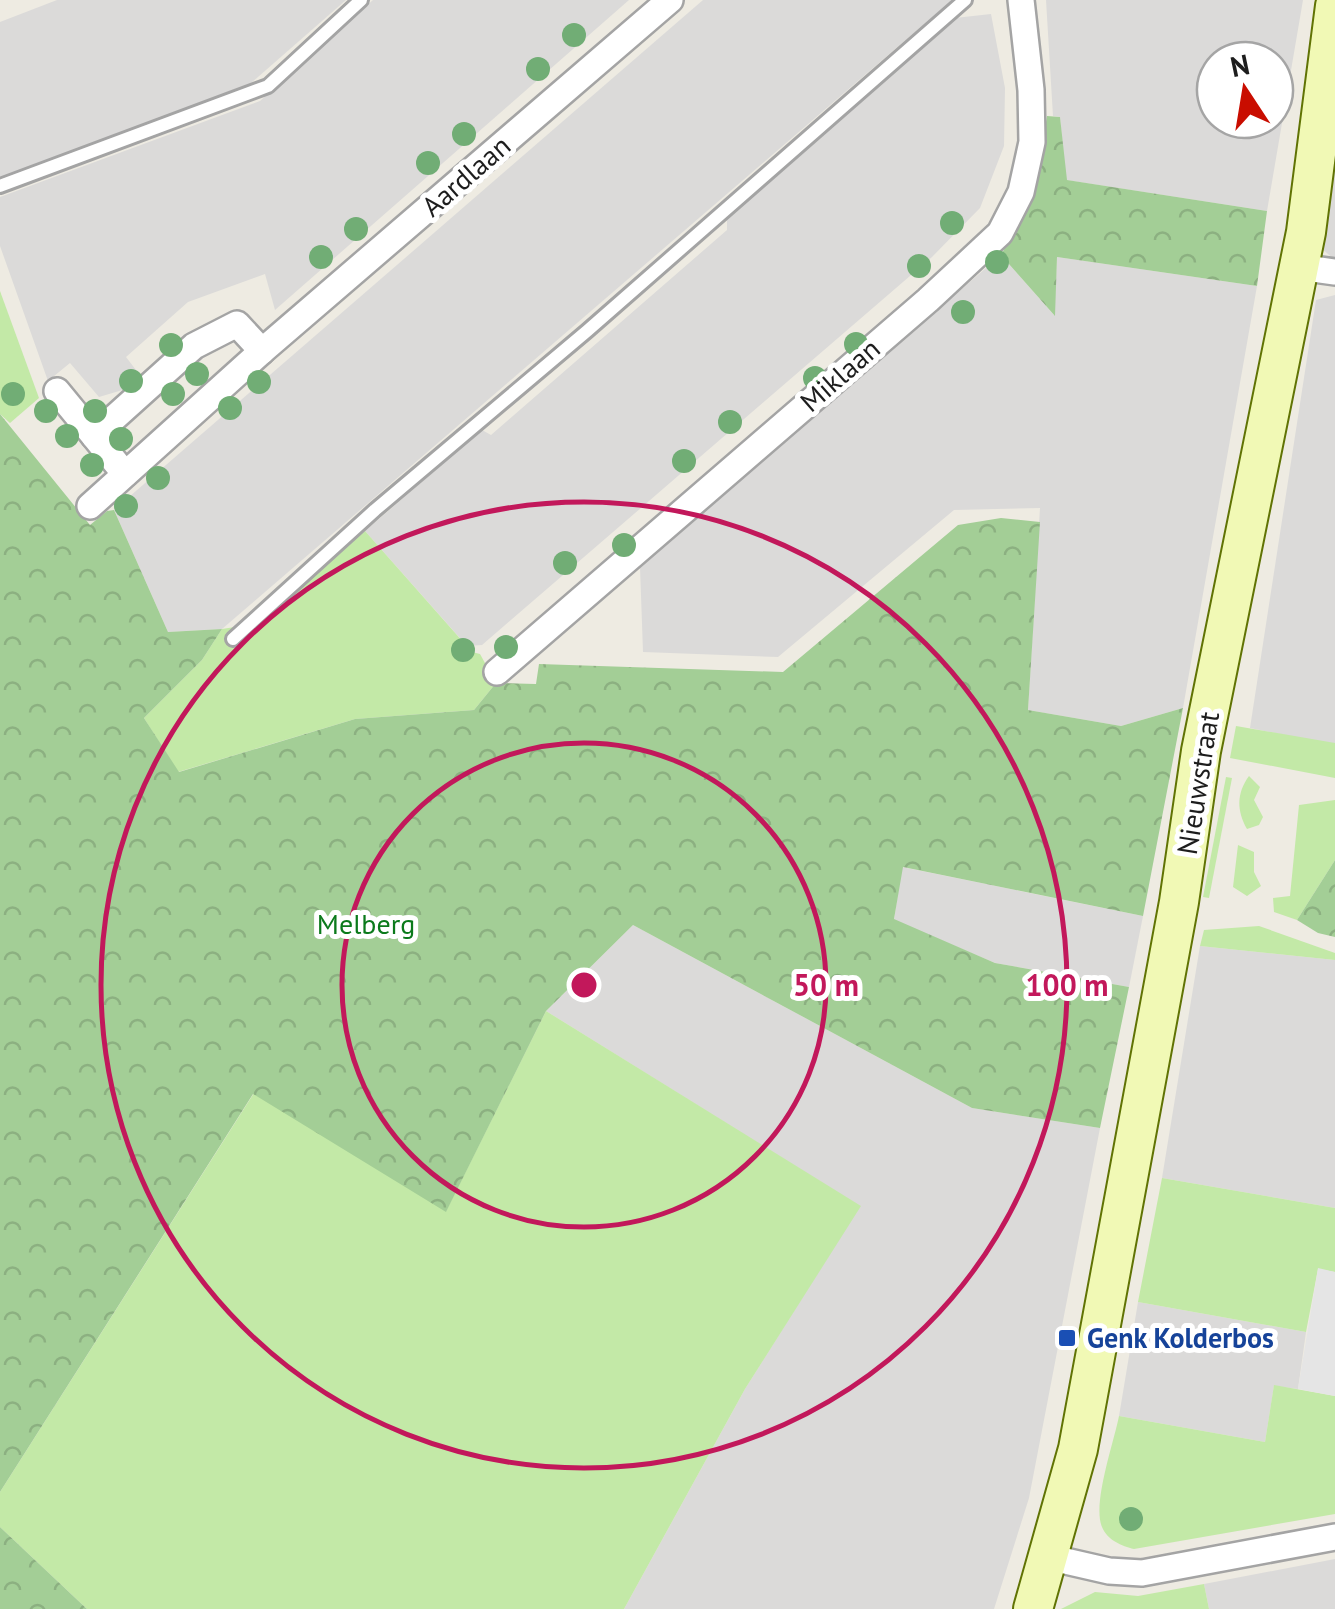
<svg xmlns="http://www.w3.org/2000/svg" width="1335" height="1609" viewBox="0 0 1335 1609" font-family="'PT Sans',sans-serif">
  <defs>
    <pattern id="forest-crowns" width="20" height="18" patternUnits="userSpaceOnUse" patternTransform="scale(2.5)"><rect width="20" height="18" fill="#a3ce96"/><path d="M2 6a3 3 0 1 1 6 0M12 15a3 3 0 1 1 6 0" fill="none" stroke="#8cb081"/></pattern>
  </defs>
  <rect width="100%" height="100%" fill="#eeebe2"/>
  <g fill="#dbdad9" fill-rule="evenodd">
    <path d="M57 0H346L251 83 0 179V22Z"/>
    <path d="M373 0H629L275 310 265 274 188 302 126 357 146 383 99 397 70 363 48 381 0 246V197L260 101Z"/>
    <path d="M703 0H952L222 629 168 632 114 510Z"/>
    <path d="M1046 0H1303L1267 211 1066 180 1060 117 1053 116ZM1215 60H1275V120H1215Z"/>
    <path d="M991 14 1005 88 1004 146 980 208 932 257 482 645 467 646 365 531 482 430 491 435 727 230V215L955 18Z"/>
    <path d="M1335 142V260L1321 248Z"/>
    <path d="M1001 255 1054 315 1057 257 1257 286 1183 708 1121 726 1028 710 1040 508 954 510 778 657 643 652 640 567Z"/>
    <path d="M1335 295V745L1250 728 1316 300Z"/>
    <path d="M902 867 1143 916 1129 987 995 963 894 920Z"/>
    <path d="M633 925 972 1108 1100 1128 1029 1498 994 1609H624L745 1389 860 1206 546 1011Z"/>
    <path d="M1200 946 1335 960V1208L1162 1178Z"/>
    <path d="M1138 1302 1306 1332 1298 1389 1274 1386 1265 1442 1119 1416Z"/>
    <path d="M1335 1559V1609H1209L1204 1584Z"/>
  </g>
  <g fill="#c3e9a7">
    <path d="M0 291 39 398 10 423 0 414Z"/>
    <path d="M365 531 472 652 480 654 496 683 474 710 355 719 178 772 144 718 202 660 222 629 254 624Z"/>
    <path d="M1236 726 1335 743V778L1230 758Z"/>
    <path d="M1249 776 1260 787 1254 800 1263 817 1259 825 1247 829C1237 811 1236 794 1249 776Z"/>
    <path d="M1226 777 1232 778 1209 898 1203 897Z"/>
    <path d="M1335 800V860L1297 920 1274 912 1273 898 1290 896 1299 805Z"/>
    <path d="M1238 845 1254 852V872L1261 886 1247 896 1233 887Z"/>
    <path d="M1259 926 1335 953V960L1200 946 1204 930Z"/>
    <path d="M546 1011 861 1206 745 1389 624 1609H87L0 1527V1492L254 1093 446 1211Z"/>
    <path d="M1162 1178 1335 1208V1272L1318 1269 1306 1332 1138 1302Z"/>
    <path d="M1274 1385 1335 1396V1514L1134 1549C1122 1546 1107 1540 1102 1527 1092 1504 1114 1442 1119 1416L1265 1442Z"/>
    <path d="M1204 1584 1209 1609H1061L1095 1592 1138 1596Z"/>
  </g>
  <g fill="url(#forest-crowns)">
    <path d="M1047 116 1060 117 1067 180 1267 211 1257 286 1057 257 1055 316 1001 255 1035 193Z"/>
    <path d="M0 414 90 525 107 511 114 510 168 632 222 629 202 660 144 718 179 772 355 719 474 710 496 683 536 684 539 664 783 672 958 525 1001 518 1040 522 1028 710 1121 726 1183 708 1143 916 903 867 894 919 995 963 1129 987 1100 1128 972 1108 633 925 546 1011 446 1212 253 1094 0 1492Z"/>
    <path d="M1335 860V937L1318 933 1297 920Z"/>
    <path d="M0 1527 87 1609H0Z"/>
  </g>
  <path fill="#e5e5e5" d="M1318 1268 1335 1272V1396L1298 1389Z"/>
  <g fill="none" stroke-linecap="round" stroke-linejoin="round">
    <g stroke="#a4a4a4" stroke-width="18">
      <g id="lane">
        <path d="M0 186 268 86 361 0"/>
        <path d="M233 639 375 510 587 331 965 0"/>
      </g>
    </g>
    <g stroke="#a4a4a4" stroke-width="30">
      <g id="street">
        <path d="M1299 267 1335 272"/>
        <path d="M57 391 94 436"/>
        <path d="M125 474 94 436 194 346 237 324 262 351"/>
        <path d="M90 506 262 351 670 0"/>
        <path d="M497 672 928 300 1000 233 1021 192 1032 142 1031 90 1021 0"/>
        <path d="M1048 1557 1109 1571 1142 1573 1335 1537"/>
      </g>
    </g>
    <g stroke="#607304" stroke-width="42">
      <path id="secondary" d="M1033 1609 1078 1449 1179 902 1201 751 1306 232 1335 6"/>
    </g>
    <use href="#lane" stroke="#fff" stroke-width="12"/>
    <use href="#street" stroke="#fff" stroke-width="25"/>
    <use href="#secondary" stroke="#f1f9b5" stroke-width="38"/>
  </g>
  <g fill="#71ad75">
    <circle cx="574" cy="35" r="12"/>
    <circle cx="538" cy="69" r="12"/>
    <circle cx="464" cy="134" r="12"/>
    <circle cx="428" cy="163" r="12"/>
    <circle cx="952" cy="223" r="12"/>
    <circle cx="356" cy="229" r="12"/>
    <circle cx="321" cy="257" r="12"/>
    <circle cx="997" cy="262" r="12"/>
    <circle cx="919" cy="266" r="12"/>
    <circle cx="963" cy="312" r="12"/>
    <circle cx="856" cy="344" r="12"/>
    <circle cx="171" cy="345" r="12"/>
    <circle cx="197" cy="374" r="12"/>
    <circle cx="815" cy="378" r="12"/>
    <circle cx="131" cy="381" r="12"/>
    <circle cx="259" cy="382" r="12"/>
    <circle cx="13" cy="394" r="12"/>
    <circle cx="173" cy="394" r="12"/>
    <circle cx="230" cy="408" r="12"/>
    <circle cx="46" cy="411" r="12"/>
    <circle cx="95" cy="411" r="12"/>
    <circle cx="730" cy="422" r="12"/>
    <circle cx="67" cy="436" r="12"/>
    <circle cx="121" cy="439" r="12"/>
    <circle cx="684" cy="461" r="12"/>
    <circle cx="92" cy="465" r="12"/>
    <circle cx="158" cy="478" r="12"/>
    <circle cx="126" cy="506" r="12"/>
    <circle cx="624" cy="545" r="12"/>
    <circle cx="565" cy="563" r="12"/>
    <circle cx="506" cy="647" r="12"/>
    <circle cx="463" cy="650" r="12"/>
    <circle cx="1131" cy="1519" r="12"/>
  </g>
  <g fill="none" stroke="#c2185b" stroke-width="5">
    <circle cx="584" cy="985" r="242"/>
    <circle cx="584" cy="985" r="483"/>
  </g>
  <rect fill="#1a4fb4" stroke="#fff" stroke-width="4" x="1057" y="1328" width="20" height="20" rx="5"/>
  <g text-anchor="middle" stroke-width="10" stroke-linejoin="round" paint-order="stroke">
    <g font-size="28" fill="#1d1d1d" stroke="#fff">
      <text transform="translate(466 176) rotate(-41)" y="10">Aardlaan</text>
      <text transform="translate(840 375) rotate(-41)" y="10">Miklaan</text>
      <text transform="translate(1198 783) rotate(-81)" y="10">Nieuwstraat</text>
    </g>
    <g font-size="28" fill="#0b7a1b" stroke="#fff">
      <text x="366" y="934">Melberg</text>
    </g>
    <g font-size="28" font-weight="bold" fill="#164399" stroke="#fff" text-anchor="start">
      <text x="1087" y="1348">Genk Kolderbos</text>
    </g>
  </g>
  <circle cx="584" cy="985" r="15" fill="#c2185b" stroke="#fff" stroke-width="5"/>
  <g font-size="30" text-anchor="middle" font-weight="bold" fill="#c2185b" stroke="#fff" stroke-width="10" stroke-linejoin="round" paint-order="stroke">
    <text x="826" y="996">50 m</text>
    <text x="1067" y="996">100 m</text>
  </g>
  <g transform="translate(1245 90) rotate(348)"><circle r="48" fill="#ffffff" stroke="#a5a5a5" stroke-width="2.5"/>
  <path d="M0-8L18 38L0 25L-18 38Z" fill="#c90d00"/>
  <text y="-15" font-size="28" font-weight="bold" text-anchor="middle" fill="#1d1d1d">N</text>
  </g>
</svg>
